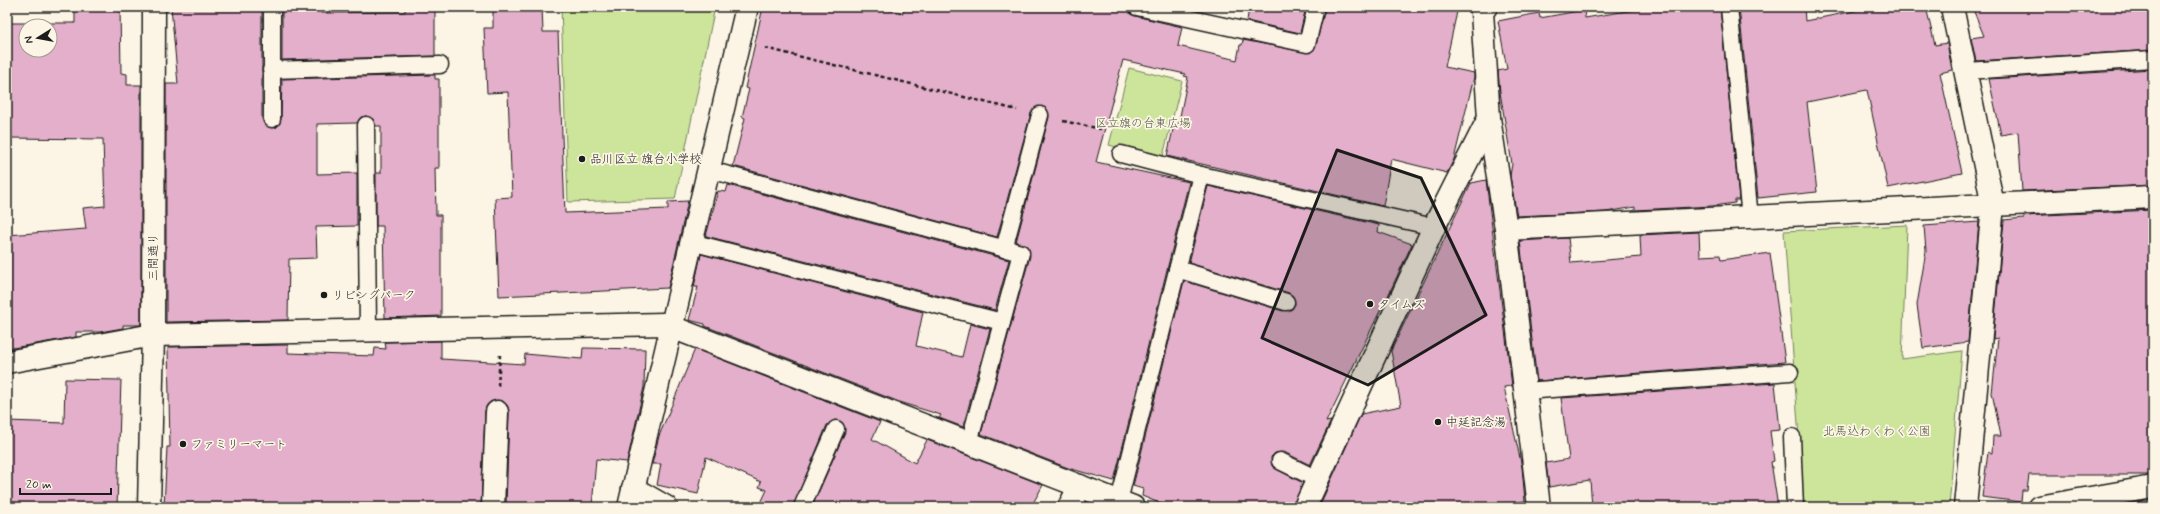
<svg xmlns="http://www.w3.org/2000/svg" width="2160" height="514" viewBox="0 0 2160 514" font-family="Mynerve,'Klee One',sans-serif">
  <rect width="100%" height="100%" fill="#fcf5e5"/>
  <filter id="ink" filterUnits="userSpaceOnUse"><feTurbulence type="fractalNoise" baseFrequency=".025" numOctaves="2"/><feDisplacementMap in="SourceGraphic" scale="8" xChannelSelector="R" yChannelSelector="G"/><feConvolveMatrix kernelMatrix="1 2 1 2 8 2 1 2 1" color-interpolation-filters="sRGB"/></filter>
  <g filter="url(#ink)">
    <g fill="#cce59b" stroke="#74805c">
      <path d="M561 7H715L675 199 568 202Z"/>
      <path d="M1129 68 1182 81 1162 160 1109 145Z"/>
      <path d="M1907 225 1902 359 1962 351 1949 507H1804L1784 231Z"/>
    </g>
    <g fill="#e4afca" stroke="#1c1c1c" fill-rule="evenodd">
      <path d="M75 7H120L121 73 127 74V85H141V325H123V328L100 332H76V337L7 349V235L86 229 83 208 105 206 103 139 7 138V23H75ZM26 26H50V50H26Z"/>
      <path d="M171 7H259V10H262V119L264 124 272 128 277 127 281 119 282 79 435 75V79H439V168H435L436 215H441V316L385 318 383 226H376V173H381V126H376L374 120 366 116 361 117 357 123 317 124V174L357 173V226L316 227 317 258 289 259 288 320 166 322V84H178Z"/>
      <path d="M493 7H542L543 32H558L565 213 668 209V202L688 201 668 288 499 296 495 198 512 197 508 92 487 93 484 28H493Z"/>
      <path d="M763 7H877L903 13 904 7H1128L1130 14 1135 16 1182 27 1178 46 1237 60 1240 45H1242L1243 40 1310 53 1316 46 1325 7H1458L1445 67 1474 73V77L1454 159 1447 173 1391 159 1383 206 1167 156 1174 125 1178 126 1188 77 1184 76 1185 74 1123 60 1096 162 1189 182 1114 481 1068 468 981 434 1030 256 1027 246 1016 242 1049 117 1047 109 1038 106 1031 113 997 237 733 166 745 118 742 117 749 89 745 88Z"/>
      <path d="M1249 7H1306L1300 33 1247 21Z"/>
      <path d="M1651 7H1720L1739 200H1735V203L1712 206 1635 210V207L1606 212 1517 216 1510 176 1512 164 1500 92 1498 71 1507 69 1498 21 1539 13 1540 18 1584 10 1585 18Z"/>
      <path d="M1739 7H1804L1805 21 1874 7H1926L1935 45 1947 43 1952 70 1940 73 1962 173 1888 188 1867 90 1807 102 1817 192 1758 198Z"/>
      <path d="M1972 7H2153V50L1976 61 1971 38 1984 36Z"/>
      <path d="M405 8H435V56L282 60V10L321 11V13L405 12Z"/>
      <path d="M2153 69V185L2022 191 2018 132 2001 135 1989 79Z"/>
      <path d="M1486 180 1512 386 1504 387 1522 467 1525 501 1489 507H1319L1361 414 1401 406 1391 351 1471 183Z"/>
      <path d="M728 185 1009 260 995 310 706 236 718 191 726 192Z"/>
      <path d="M1208 186 1379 225 1378 232 1412 244 1382 309V307L1326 422 1331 421 1310 465 1284 452 1275 453 1271 457 1272 466 1276 469 1303 483 1293 507H1169L1142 496 1143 489 1133 486 1184 281 1283 311 1292 309 1295 304 1293 296 1289 293 1189 263Z"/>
      <path d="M2153 210V475H2029L2027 490H2022L2021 502 1982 497 1988 452 1992 453 1993 436H2001L1992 393 1998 338 1993 339 2004 220 2024 218V216Z"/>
      <path d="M1979 222 1968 342 1923 348 1917 305 1926 251 1924 226Z"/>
      <path d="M1699 232 1700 256 1720 255 1721 260 1770 253 1785 362 1537 381 1520 241 1568 238 1571 263 1641 257 1640 235Z"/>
      <path d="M701 254 923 312 916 346 962 357 970 324 990 329 963 427 939 418 941 415 902 403 705 326V324L689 320 698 287H694Z"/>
      <path d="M441 341V359L524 364 525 354 582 359 583 348 645 349 644 387 627 462 596 459 592 507H506L509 413 508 407 504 402 497 400 487 405 485 411 481 507H164L167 447H170L168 347 288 345V353L374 356 375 348 386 349 385 342Z"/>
      <path d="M695 349 880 422 872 439 915 463 927 440 1043 485 1031 507H812L845 432 843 423 835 420 827 425 793 507H759L767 490 759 487 761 482 706 457 698 494 657 485 661 464H652L659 436Z"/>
      <path d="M65 379 121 380 117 507H7V421L64 423Z"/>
      <path d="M1775 383 1780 430 1770 431 1774 461 1771 462 1778 507H1592L1590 480 1549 487 1546 463 1569 459 1561 398Z"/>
    </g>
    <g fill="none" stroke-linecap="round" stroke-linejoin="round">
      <g stroke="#1c1c1c" stroke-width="19">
        <g id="service">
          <path d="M1137 7 1307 44 1316 7"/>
          <path d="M1729 7 1750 218"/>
          <path d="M271 70 440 65"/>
          <path d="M1966 71 2153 59"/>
          <path d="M272 119V7"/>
          <path d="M366 125 368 329"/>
          <path d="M1121 154 1201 175 1434 227"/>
          <path d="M710 170 1021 253 969 443"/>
          <path d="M691 242 1002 322"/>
          <path d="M1004 249 1040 115"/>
          <path d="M1177 269 1286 302"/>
          <path d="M1524 391 1790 372"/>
          <path d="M1792 437 1795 507"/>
          <path d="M1280 461 1317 479"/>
          <path d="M1119 501 1201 175"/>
          <path d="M802 507 836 429"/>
        </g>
      </g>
      <g stroke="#1c1c1c" stroke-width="25">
        <g id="minor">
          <path d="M1486 7 1482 12 1489 118 1506 229 1539 507"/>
          <path d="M1952 7 1993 205 1965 507"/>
          <path d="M1506 229 2153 197"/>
          <path d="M7 362 153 335 664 324 1133 507"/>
          <path d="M633 488 666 507"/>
          <path d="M493 507 497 412"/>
          <path d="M629 507 747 7"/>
          <path d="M1069 507 1080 486"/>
          <path d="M1305 507 1434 227 1489 118"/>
          <path d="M2039 507 2153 487"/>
        </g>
      </g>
      <g stroke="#1c1c1c" stroke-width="25">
        <path id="tertiary" d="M149 507 153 335 154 7"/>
      </g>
      <g stroke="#1c1c1c" stroke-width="2.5" stroke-dasharray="4 3" stroke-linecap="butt">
        <path d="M765 48 1017 110"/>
        <path d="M1063 121 1101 129"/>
        <path d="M498 386 500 355"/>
      </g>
      <use href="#service" stroke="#fcf5e5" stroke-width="16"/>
      <use href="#minor" stroke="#fcf5e5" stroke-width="22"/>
      <use href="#tertiary" stroke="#fcf5e5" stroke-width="22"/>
    </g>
  </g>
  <path fill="#1c1c1c" fill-opacity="0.2" stroke="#1c1c1c" stroke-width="3" stroke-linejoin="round" d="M1337 150 1421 178 1486 315 1368 385 1262 338Z"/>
  <g fill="#1c1c1c" stroke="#fcf5e5" stroke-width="1.5">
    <circle cx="582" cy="159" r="4"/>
    <circle cx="324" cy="295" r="4"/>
    <circle cx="1370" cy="304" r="4"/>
    <circle cx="1438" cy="422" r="4"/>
    <circle cx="183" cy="444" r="4"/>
  </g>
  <g text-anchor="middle" stroke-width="3.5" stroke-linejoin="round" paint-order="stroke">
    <g font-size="12" fill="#515842" stroke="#fcf5e5">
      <text x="1143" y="127">区立旗の台東広場</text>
      <text x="1877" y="435">北馬込わくわく公園</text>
    </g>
    <g font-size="12" fill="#1c1c1c" stroke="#fcf5e5" text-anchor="start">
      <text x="590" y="163">品川区立 旗台小学校</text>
      <text x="332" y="299">リビングパーク</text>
      <text x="1378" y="308">タイムズ</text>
      <text x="1446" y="426">中延記念湯</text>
      <text x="191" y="448">ファミリーマート</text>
    </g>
    <g font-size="12" fill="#1c1c1c" stroke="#fcf5e5">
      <text transform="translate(153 257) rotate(-90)" y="4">三間通り</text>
    </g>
  </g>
  <rect width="2160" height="514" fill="none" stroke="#fcf5e5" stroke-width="24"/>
  <rect x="12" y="12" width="2136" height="490" fill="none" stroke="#1c1c1c" stroke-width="1.5" filter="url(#ink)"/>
  <g transform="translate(38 38) rotate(259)"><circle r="19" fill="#fcf5e5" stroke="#a29e95"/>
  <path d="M0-3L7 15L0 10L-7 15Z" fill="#1c1c1c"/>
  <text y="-6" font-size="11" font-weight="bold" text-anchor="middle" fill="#1c1c1c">N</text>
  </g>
  <path d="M20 488v6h91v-6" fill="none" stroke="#1c1c1c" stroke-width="2"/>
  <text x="26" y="488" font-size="12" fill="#1c1c1c" stroke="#fcf5e5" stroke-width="3" paint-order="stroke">20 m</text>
</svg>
